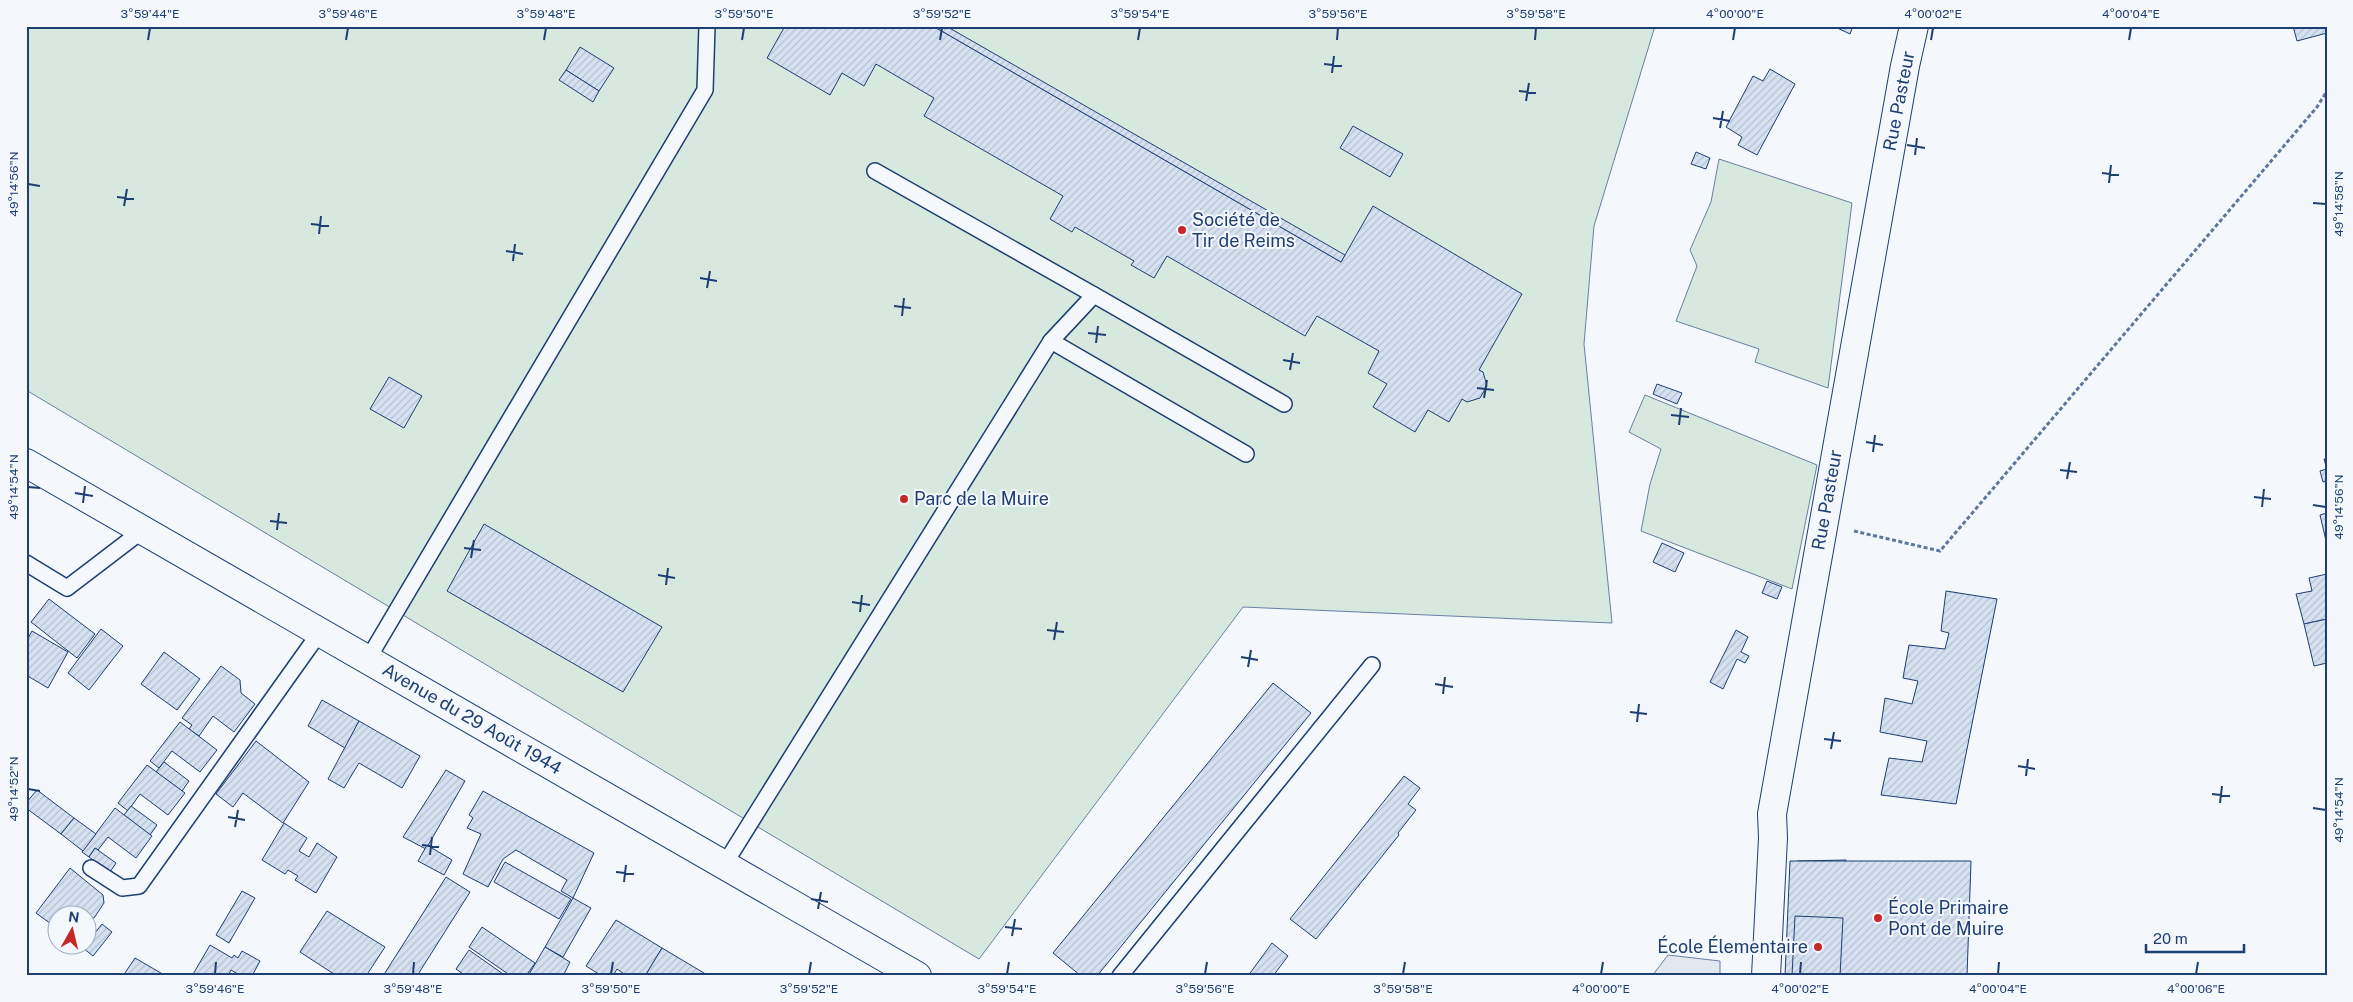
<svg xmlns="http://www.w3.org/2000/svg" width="2353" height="1002" viewBox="0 0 2353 1002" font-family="'Public Sans',sans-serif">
  <defs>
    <pattern id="building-hatch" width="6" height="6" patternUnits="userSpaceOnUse" patternTransform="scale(1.25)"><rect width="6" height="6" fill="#d5e0f0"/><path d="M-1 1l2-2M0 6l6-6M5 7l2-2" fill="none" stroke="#b6c1d1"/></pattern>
  </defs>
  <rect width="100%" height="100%" fill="#f4f7fb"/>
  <g fill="#d7e8df" stroke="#687fa3">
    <path d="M26 26H1655L1594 226 1584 344 1612 623 1243 607 979 959 26 390Z"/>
    <path d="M1719 159 1852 203 1828 388 1755 362 1759 349 1676 321 1697 266 1690 250 1711 202Z"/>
    <path d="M1645 395 1817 465 1792 589 1641 531 1650 484 1661 449 1629 432Z"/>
  </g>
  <path fill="#e3e8f0" stroke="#687fa3" d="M1668 955 1720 961V976H1652Z"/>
  <g fill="url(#building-hatch)" stroke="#1d3f73">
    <path d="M785 26H933L1341 262 1373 206 1522 294 1479 370 1483 372 1487 386 1480 398 1467 402 1462 399 1449 422 1428 410 1415 432 1373 407 1387 384 1368 373 1379 351 1317 316 1305 336 1167 256 1154 278 1131 265 1134 261 1075 227 1072 232 1050 219 1063 196 924 116 934 98 876 64 864 86 842 73 830 95 767 58Z"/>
    <path d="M933 26H946L1345 255 1341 262Z"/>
    <path d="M1833 26H1853L1850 34Z"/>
    <path d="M2293 26H2327V33L2297 41Z"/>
    <path d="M580 47 614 68 599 91 566 70Z"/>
    <path d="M1770 69 1795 84 1757 155 1738 145 1742 137 1726 127 1753 76 1763 81Z"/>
    <path d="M566 70 599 91 593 102 559 80Z"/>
    <path d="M1353 126 1403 154 1390 177 1340 148Z"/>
    <path d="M1696 152 1710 158 1706 169 1691 164Z"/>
    <path d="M389 377 422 396 404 428 370 409Z"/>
    <path d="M1657 384 1682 393 1677 404 1653 394Z"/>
    <path d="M2324 459H2327V481L2323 482 2320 471 2327 469Z"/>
    <path d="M2327 513V545L2320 515Z"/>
    <path d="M484 524 662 627 623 692 447 591Z"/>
    <path d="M1662 543 1684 553 1675 572 1653 562Z"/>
    <path d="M2327 574V619L2304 624 2296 594 2312 591 2309 578Z"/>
    <path d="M1767 581 1782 587 1777 599 1762 593Z"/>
    <path d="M1946 591 1997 599 1956 804 1881 795 1889 758 1922 762 1927 741 1880 732 1885 698 1912 704 1918 681 1903 678 1909 645 1945 649 1949 633 1941 631Z"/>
    <path d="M49 599 95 634 77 658 31 622Z"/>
    <path d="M2327 619V663L2314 666 2304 624Z"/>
    <path d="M101 629 123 646 89 690 68 673Z"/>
    <path d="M1736 630 1748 637 1741 652 1749 656 1745 663 1737 659 1723 689 1710 682Z"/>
    <path d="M32 631 68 652 48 688 26 675V642Z"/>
    <path d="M164 652 200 679 177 710 141 684Z"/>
    <path d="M221 666 240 680 241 693 255 704 234 732 213 716 199 736 189 729 192 725 182 718Z"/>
    <path d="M1273 683 1311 713 1097 976H1081L1053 953Z"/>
    <path d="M322 700 359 721 345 748 308 726Z"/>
    <path d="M359 721 420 756 402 788 359 763 344 788 328 779Z"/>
    <path d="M180 722 217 750 200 772 172 751 159 768 150 761Z"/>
    <path d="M256 741 309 782 283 823 243 793 233 807 216 794Z"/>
    <path d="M164 762 189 781 182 791 156 772Z"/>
    <path d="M147 765 185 793 168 815 140 794 128 811 118 803Z"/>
    <path d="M446 770 465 781 426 849 403 837Z"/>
    <path d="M1404 776 1420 788 1408 804 1416 810 1398 833 1399 835 1316 939 1290 919Z"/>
    <path d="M37 790 74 818 61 834 26 808V803Z"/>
    <path d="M483 791 594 853 573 898 561 891 567 880 516 850 503 859 488 887 463 874 481 834 467 828 473 818 469 815Z"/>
    <path d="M131 806 157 825 150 835 124 815Z"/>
    <path d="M115 808 152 836 136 858 108 837 98 850 95 848 89 857 82 852Z"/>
    <path d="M74 818 96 834 83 851 61 834Z"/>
    <path d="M284 823 307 838 299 851 309 857 317 843 337 857 316 893 295 880 298 876 288 870 285 874 262 860Z"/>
    <path d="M427 845 452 860 444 875 418 861Z"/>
    <path d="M95 848 116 863 110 872 89 857Z"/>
    <path d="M1846 860 1843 918 1795 916 1797 861Z"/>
    <path d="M1790 861H1971L1967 976H1785Z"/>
    <path d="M505 862 571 899 559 919 494 882Z"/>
    <path d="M70 868 103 895 104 903 94 918 88 919V914H78L68 907 62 914H58V921L54 926 36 913Z"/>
    <path d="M446 877 470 892 417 976H383Z"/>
    <path d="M242 891 255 898 229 943 216 935Z"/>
    <path d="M573 898 591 908 563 957 545 947Z"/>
    <path d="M327 911 385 947 366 976H337L300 952Z"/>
    <path d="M1795 916 1843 918 1840 976H1792Z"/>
    <path d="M616 920 662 948 645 976H627L617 969 613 976H602L586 966Z"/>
    <path d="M102 924 112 932 93 956 83 948Z"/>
    <path d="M482 927 535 963 526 976H511L469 947Z"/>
    <path d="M1272 943 1288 956 1273 976H1248Z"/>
    <path d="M210 945 232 958 234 955 238 958 242 951 260 961 252 976H241L231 970 228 976H192Z"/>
    <path d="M545 947 570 962 563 976H528Z"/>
    <path d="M662 948 709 976H645Z"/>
    <path d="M469 950 506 976H466L456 969Z"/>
    <path d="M135 958 166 976H123Z"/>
  </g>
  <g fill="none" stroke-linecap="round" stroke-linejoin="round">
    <g stroke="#1d3f73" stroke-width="18">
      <g id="lane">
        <path d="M875 171 1094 295"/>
        <path d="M1051 341 1094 295 1284 404"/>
        <path d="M26 563 67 588 143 530"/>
        <path d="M368 659 705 90 707 26"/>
        <path d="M724 865 1051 341 1246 454"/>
        <path d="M91 868 122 888 139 886 320 632"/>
        <path d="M1120 976 1372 665"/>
      </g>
    </g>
    <g stroke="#1d3f73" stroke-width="30">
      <path id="street" d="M1766 976 1773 838 1772 814 1905 66 1914 26"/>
    </g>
    <g stroke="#1d3f73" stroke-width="30">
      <path id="primary" d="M26 463 917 976"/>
    </g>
    <path stroke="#5e769c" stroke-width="3" stroke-dasharray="4 2.5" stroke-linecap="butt" d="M1854 531 1940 551 2317 107 2327 91"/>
    <use href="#lane" stroke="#f4f7fb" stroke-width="15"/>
    <use href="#street" stroke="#f4f7fb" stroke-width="28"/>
    <use href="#primary" stroke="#f4f7fb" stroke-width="28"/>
  </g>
  <path fill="none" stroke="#1d3f73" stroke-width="2" d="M148 40 150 28M346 40 348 28M544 40 546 28M742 40 744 28M940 40 942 28M1138 40 1140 28M1337 40 1338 28M1535 40 1536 28M1733 40 1735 28M1931 40 1933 28M2129 40 2131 28M1324 64 1342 66M1332 73 1334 56M1519 91 1536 93M1526 101 1529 83M1713 118 1730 121M1720 128 1723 111M1907 145 1925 148M1915 155 1917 138M2102 173 2119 175M2109 183 2111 165M28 184 40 186M117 197 134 199M2313 203 2326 204M124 206 127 189M311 224 329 226M319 234 321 216M506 251 523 254M513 261 515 244M700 278 717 281M707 288 710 271M894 306 911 308M902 316 904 298M1088 333 1106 335M1096 343 1098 326M1283 360 1300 363M1290 370 1293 353M1477 388 1494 390M1484 398 1487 380M1671 415 1689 417M1679 425 1681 408M1866 442 1883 445M1873 452 1875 435M2060 470 2077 472M2067 479 2070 462M28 487 40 488M75 493 93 496M2254 497 2271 499M83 503 85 486M2313 505 2326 507M2262 507 2264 489M270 521 287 523M277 530 279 513M464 548 481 550M471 558 474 540M658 575 675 578M666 585 668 568M852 602 870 605M860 612 862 595M1047 630 1064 632M1054 640 1057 622M1241 657 1258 660M1248 667 1251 650M1435 684 1453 687M1443 694 1445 677M1630 712 1647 714M1637 722 1639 704M1824 739 1841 741M1831 749 1834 732M2018 766 2035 769M2026 776 2028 759M28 789 40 791M2212 794 2230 796M2220 803 2222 786M2313 808 2326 810M228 817 245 820M235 827 238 810M422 845 439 847M430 855 432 837M616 872 634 874M624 882 626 865M811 899 828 902M818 909 821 892M1005 927 1022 929M1012 936 1015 919M215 974 216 962M413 974 414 962M611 974 613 962M809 974 811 962M1007 974 1009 962M1205 974 1207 962M1403 974 1405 962M1601 974 1603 962M1800 974 1801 962M1998 974 1999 962M2196 974 2198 962"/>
  <g fill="#c62828" stroke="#f4f7fb" stroke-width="2">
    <circle cx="1182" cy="230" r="5"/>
    <circle cx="904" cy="499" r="5"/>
    <circle cx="1878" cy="918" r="5"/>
    <circle cx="1818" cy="947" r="5"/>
  </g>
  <g text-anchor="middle" stroke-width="4" stroke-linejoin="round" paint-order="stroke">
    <g font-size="18" fill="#1d3f73" stroke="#f4f7fb">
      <text transform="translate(1899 101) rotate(-79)" y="6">Rue Pasteur</text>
      <text transform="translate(1827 500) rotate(-80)" y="6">Rue Pasteur</text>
      <text transform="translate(472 719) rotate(30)" y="6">Avenue du 29 Août 1944</text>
    </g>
    <g font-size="18" fill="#1d3f73" stroke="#f4f7fb" text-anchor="start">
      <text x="1192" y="226">Société de<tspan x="1192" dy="21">Tir de Reims</tspan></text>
      <text x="914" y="505">Parc de la Muire</text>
      <text x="1888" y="914">École Primaire<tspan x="1888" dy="21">Pont de Muire</tspan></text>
      <text x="1808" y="953" text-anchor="end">École Élementaire</text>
    </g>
  </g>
  <rect width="2353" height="1002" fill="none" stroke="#f4f7fb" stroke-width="55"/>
  <g transform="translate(72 930) rotate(8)"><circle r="24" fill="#f4f7fb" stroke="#9eadc5"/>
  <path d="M0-4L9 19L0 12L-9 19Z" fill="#c62828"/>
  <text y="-8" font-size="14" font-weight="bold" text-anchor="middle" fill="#1d3f73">N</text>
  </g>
  <path d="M2146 944v8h98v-8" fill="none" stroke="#1d3f73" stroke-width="2.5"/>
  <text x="2153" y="944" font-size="15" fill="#1d3f73" stroke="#f4f7fb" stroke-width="4" paint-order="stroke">20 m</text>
  <rect x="28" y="28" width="2298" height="946" fill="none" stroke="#1d3f73" stroke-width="2"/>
  <g font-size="12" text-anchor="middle" fill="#1d3f73">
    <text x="150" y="18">3°59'44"E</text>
    <text x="348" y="18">3°59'46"E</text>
    <text x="546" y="18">3°59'48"E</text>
    <text x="744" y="18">3°59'50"E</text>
    <text x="942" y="18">3°59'52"E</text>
    <text x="1140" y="18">3°59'54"E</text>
    <text x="1338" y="18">3°59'56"E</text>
    <text x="1536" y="18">3°59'58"E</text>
    <text x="1735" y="18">4°00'00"E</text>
    <text x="1933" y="18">4°00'02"E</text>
    <text x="2131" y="18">4°00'04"E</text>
    <text transform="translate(14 184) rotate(-90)" y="4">49°14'56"N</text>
    <text transform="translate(2339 204) rotate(-90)" y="4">49°14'58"N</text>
    <text transform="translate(14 487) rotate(-90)" y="4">49°14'54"N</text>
    <text transform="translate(2339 507) rotate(-90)" y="4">49°14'56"N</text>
    <text transform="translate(14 789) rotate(-90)" y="4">49°14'52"N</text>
    <text transform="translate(2339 810) rotate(-90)" y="4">49°14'54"N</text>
    <text x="215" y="993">3°59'46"E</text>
    <text x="413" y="993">3°59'48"E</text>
    <text x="611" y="993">3°59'50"E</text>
    <text x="809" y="993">3°59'52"E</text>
    <text x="1007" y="993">3°59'54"E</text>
    <text x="1205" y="993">3°59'56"E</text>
    <text x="1403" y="993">3°59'58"E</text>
    <text x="1601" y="993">4°00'00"E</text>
    <text x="1800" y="993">4°00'02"E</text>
    <text x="1998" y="993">4°00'04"E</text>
    <text x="2196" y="993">4°00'06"E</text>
  </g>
</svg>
